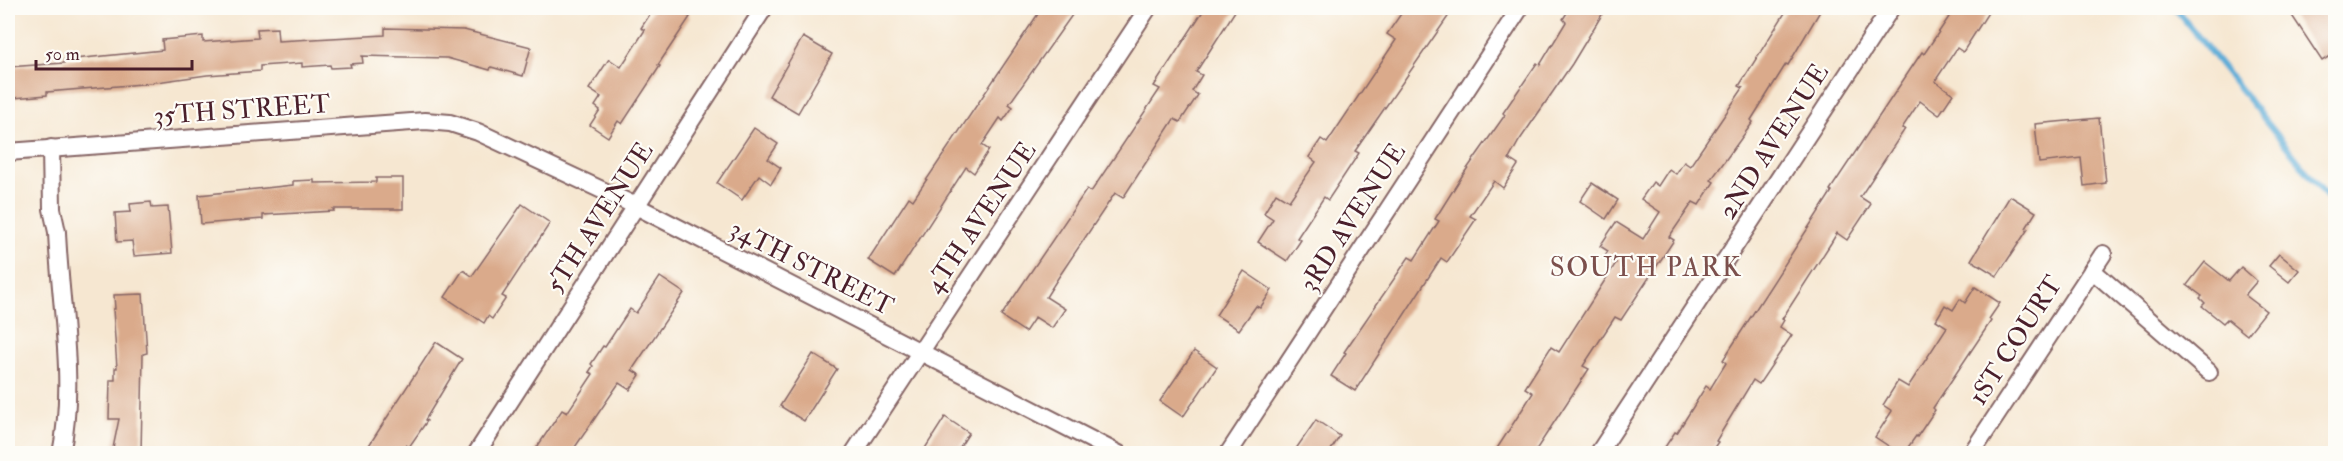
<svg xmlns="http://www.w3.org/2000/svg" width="2343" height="461" viewBox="0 0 2343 461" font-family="'IM FELL Double Pica',serif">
  <rect width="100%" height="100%" fill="#fdfcf7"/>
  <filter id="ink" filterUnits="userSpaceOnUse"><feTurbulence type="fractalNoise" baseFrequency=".0167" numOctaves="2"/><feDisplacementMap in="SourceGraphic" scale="12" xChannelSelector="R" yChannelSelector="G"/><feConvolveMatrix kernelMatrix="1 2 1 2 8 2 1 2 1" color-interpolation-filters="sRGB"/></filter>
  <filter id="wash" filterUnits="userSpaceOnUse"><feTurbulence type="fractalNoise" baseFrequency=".008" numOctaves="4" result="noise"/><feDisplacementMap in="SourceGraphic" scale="24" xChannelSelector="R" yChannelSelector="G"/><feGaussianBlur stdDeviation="1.35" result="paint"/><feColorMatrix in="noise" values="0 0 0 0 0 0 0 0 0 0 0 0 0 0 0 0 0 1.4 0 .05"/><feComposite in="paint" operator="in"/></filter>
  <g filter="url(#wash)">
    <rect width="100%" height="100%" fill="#f6e7d1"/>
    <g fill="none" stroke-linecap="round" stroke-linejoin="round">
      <path stroke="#5cacd7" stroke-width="6" d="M2175 8 2336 208"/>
    </g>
    <g id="blocks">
      <g fill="#daaa8b">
        <path d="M654 8H692L687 15 690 17 658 65 660 66 622 124 618 121 608 137 590 125 600 110 595 106 601 97 589 89 609 59 621 67 645 30 641 28Z"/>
        <path d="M1042 8H1077L1009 104 1013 107 1003 121 1000 118 982 145 989 150 974 173 966 167 895 277 868 260 909 197 913 200Z"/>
        <path d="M1205 8H1237L1196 72 1202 75 1192 91 1198 95 1180 122 1174 119 1123 198 1115 193 1058 278 1046 297 1065 309 1052 328 1035 317 1025 332 1001 316 1087 189 1091 192 1160 89 1154 86Z"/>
        <path d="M1405 8H1454L1355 151 1359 153 1328 200 1324 197 1297 238 1301 240 1287 261 1258 242 1273 219 1264 213 1276 193 1289 201 1316 162 1309 157 1321 139 1327 143 1396 40 1387 34Z"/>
        <path d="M1570 8H1606L1572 64 1519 141 1509 159 1518 165 1503 188 1494 181 1470 216 1476 219 1447 262 1441 258 1355 391 1331 376 1346 353 1344 352 1409 257 1414 260 1439 221 1435 219 1462 176 1505 115 1503 113 1537 63 1540 65 1566 22 1563 19Z"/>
        <path d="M1788 8H1822L1788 65 1786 64 1751 120 1753 122 1711 180 1714 182 1699 205 1693 202 1669 237 1674 240 1621 320 1615 317 1583 366 1589 369 1534 453H1494L1533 393 1525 388 1551 347 1559 352 1616 263 1605 256 1608 251 1600 246 1616 222 1643 239 1660 212 1641 199 1653 182 1658 186 1669 169 1676 174 1684 162 1690 166 1743 88 1739 86Z"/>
        <path d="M1955 8H1991L1963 52 1957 48 1935 81 1953 94 1939 115 1920 101 1902 128 1905 129 1860 197 1871 204 1847 240 1837 233 1831 243 1782 319 1784 320 1780 327 1792 335 1759 384 1753 380 1716 441 1718 442 1710 453H1661L1675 432 1677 433 1706 386 1710 389 1726 363 1723 360 1832 191 1830 190 1922 52 1924 54Z"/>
        <path d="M2287 8H2325L2336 23V52L2322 61Z"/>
        <path d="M277 28 278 41 385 35V28L464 30 531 47 523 76 491 67 490 70 447 58 362 56 363 63 350 64 351 67 331 68 330 65 302 67V63L260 66V71L207 75 142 84 47 92V95L14 98V93L8 94V67L64 63V60L163 50 162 40 203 36V42L258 38 257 29Z"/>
        <path d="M803 37 832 54 798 113 769 96Z"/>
        <path d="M2099 118 2106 183 2084 186 2081 158 2039 163 2035 124Z"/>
        <path d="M754 128 778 144 768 159 781 168 771 184 759 175 742 200 717 183Z"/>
        <path d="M376 178H403V209H333L334 211 263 215V219L201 224 199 195 293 185V181L314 180V183L376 182Z"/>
        <path d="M1592 183 1618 200 1606 219 1580 201Z"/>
        <path d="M2010 196 2036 212 2026 228 2028 229 1997 276 1971 260Z"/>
        <path d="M151 202 152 208 168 207 172 253 134 256 132 241 117 242 115 213 131 212 130 204Z"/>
        <path d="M522 204 550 223 502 296 506 298 492 319 488 316 484 323 445 297 463 270 472 276Z"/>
        <path d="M2279 254 2299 270 2289 282 2269 266Z"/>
        <path d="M2205 262 2229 281 2241 267 2257 281 2245 295 2266 311 2247 335 2227 319 2223 323 2202 306 2205 303 2200 298 2202 296 2187 285Z"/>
        <path d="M1244 271 1272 290 1260 308 1256 306 1239 330 1216 315Z"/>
        <path d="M660 277 684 293 632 370 640 375 630 390 619 383 571 453H533L562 410 567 413 593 374 589 372 593 366 591 364 603 346 605 347 630 309 636 313Z"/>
        <path d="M1975 287 2000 303 1989 319 1991 321 1933 408 1935 410 1917 437 1916 436 1904 453H1899L1875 437 1892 411 1883 405 1898 381 1908 387 1947 327 1936 320 1945 305 1953 310 1960 299 1965 303Z"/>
        <path d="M143 294 147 353 143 354 141 453H112L119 419H109L110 380H115V368H117L113 309H115L114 295Z"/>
        <path d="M436 342 462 359 425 420 427 421 409 447 406 445 401 453H364Z"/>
        <path d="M1194 351 1217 367 1183 417 1160 401Z"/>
        <path d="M813 354 837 369 804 421 780 406Z"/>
        <path d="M945 417 969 433 956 453H922Z"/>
        <path d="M1316 420 1340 436 1329 453H1293Z"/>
      </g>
    </g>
  </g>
  <g filter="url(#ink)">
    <use href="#blocks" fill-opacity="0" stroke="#866565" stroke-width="1.5"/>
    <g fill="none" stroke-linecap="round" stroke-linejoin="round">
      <g stroke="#866565" stroke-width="20">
        <g id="minor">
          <path d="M51 148 52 209 57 232C60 306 76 380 61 454"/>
          <path d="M8 152 425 121 450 123 478 132 636 206 1119 454"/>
          <path d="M2092 270 2209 372"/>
          <path d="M476 454 764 8"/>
          <path d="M853 454 1148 8"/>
          <path d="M1228 454 1520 8"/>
          <path d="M1598 454 1891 8"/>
          <path d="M1971 454 2103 254"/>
        </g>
      </g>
      <use href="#minor" stroke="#fff" stroke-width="16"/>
    </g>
  </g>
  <g text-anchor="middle" stroke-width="4.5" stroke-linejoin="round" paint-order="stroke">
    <g font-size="26" fill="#4a1f2b" stroke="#fdfcf7">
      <text transform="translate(242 109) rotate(-4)" y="9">35TH STREET</text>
      <text transform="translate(1773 141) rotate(-57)" y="9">2ND AVENUE</text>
      <text transform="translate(599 217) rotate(-57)" y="9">5TH AVENUE</text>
      <text transform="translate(980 217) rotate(-56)" y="9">4TH AVENUE</text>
      <text transform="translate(1352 217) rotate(-57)" y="9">3RD AVENUE</text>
      <text transform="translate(812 267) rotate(27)" y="9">34TH STREET</text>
      <text transform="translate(2015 340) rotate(-57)" y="9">1ST COURT</text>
    </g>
    <g font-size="27" letter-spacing="1.5" fill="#7c504d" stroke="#fdfcf7">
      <text x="1646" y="276">SOUTH PARK</text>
    </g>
  </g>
  <rect width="2343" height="461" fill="none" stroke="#fdfcf7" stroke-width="30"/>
  <path d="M36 60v9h156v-9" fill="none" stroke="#4a1f2b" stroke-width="3"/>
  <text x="45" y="60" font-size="18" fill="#4a1f2b" stroke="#fdfcf7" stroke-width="4.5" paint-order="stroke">50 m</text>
</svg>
